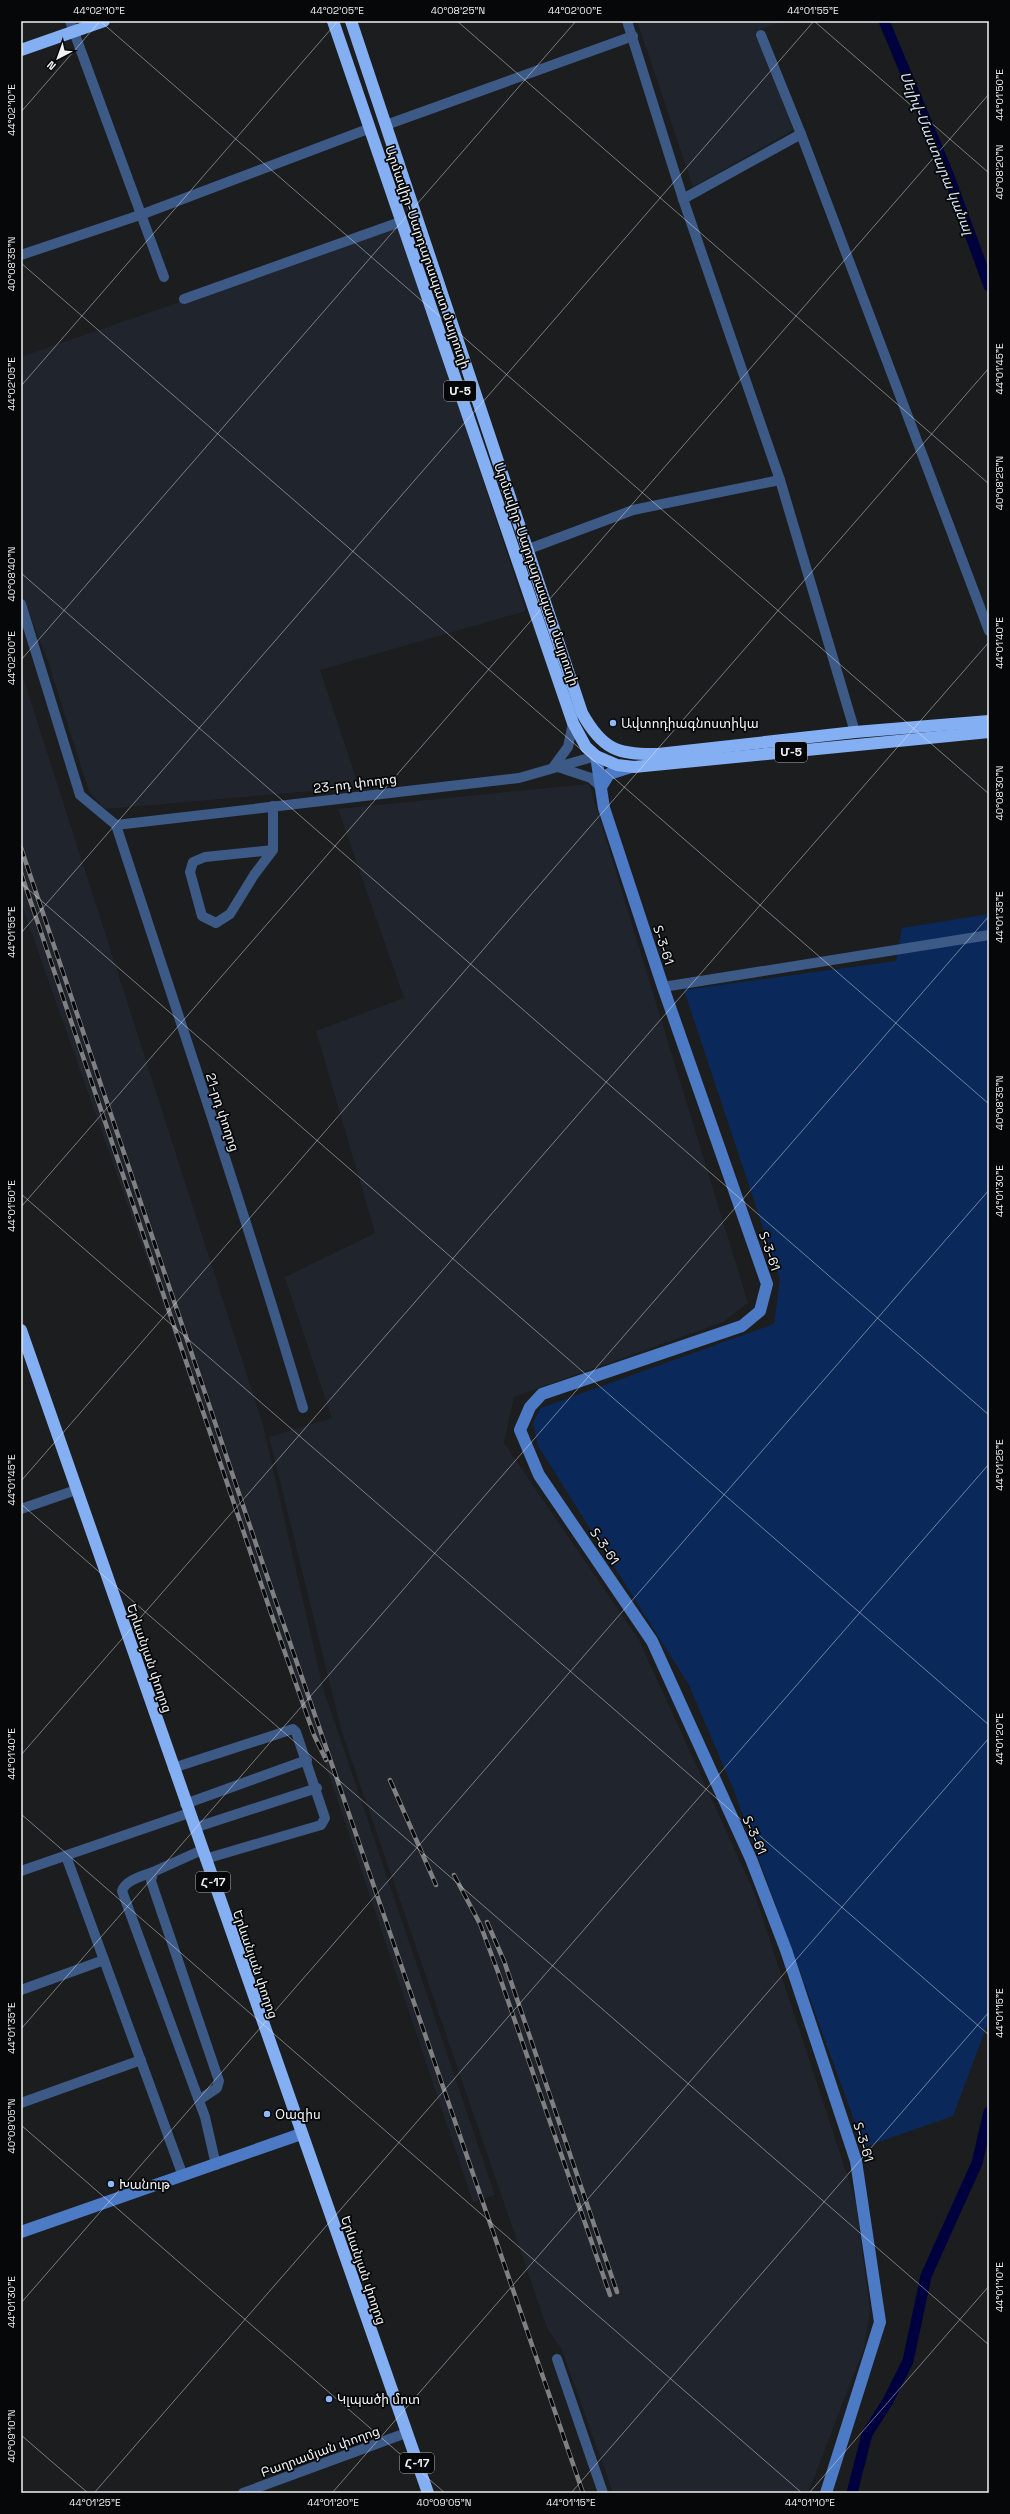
<svg xmlns="http://www.w3.org/2000/svg" width="1010" height="2514" viewBox="0 0 1010 2514" font-family="'Space Grotesk','Noto Sans Armenian',sans-serif">
  <rect width="100%" height="100%" fill="#1b1d1f"/>
  <g fill="#20242c">
    <path d="M637 21H783L757 31 793 130 693 187Z"/>
    <path d="M399 226 526 611 320 670 359 787 105 809 89 792 48 661 21 593V357Z"/>
    <path d="M21 671 263 1425 323 1688 495 2195 473 2202 326 1766 21 903Z"/>
    <path d="M589 784 748 1303 723 1322 514 1397 504 1443 639 1640 754 1892 856 2202 870 2311 864 2348 808 2493H613L562 2350 547 2328 341 1729 269 1437 332 1418 285 1277 375 1233 316 1031 404 998 338 809Z"/>
  </g>
  <path fill="#0a295a" d="M989 914V2020L953 2116 864 2147 734 1791 689 1685 538 1446 533 1423 541 1408 774 1324 780 1279 684 990 896 961 902 928Z"/>
  <g fill="none" stroke-linecap="round" stroke-linejoin="round">
    <g stroke="#00003e" stroke-width="11">
      <path d="M884 21 948 174 989 286"/>
      <path d="M852 2493 867 2434 888 2401 908 2361 926 2276 977 2163 989 2112"/>
    </g>
    <g stroke="#3d5986" stroke-width="10">
      <path d="M70 21 164 277"/>
      <path d="M627 21 683 199 780 480 855 732"/>
      <path d="M761 35 801 134 989 631"/>
      <path d="M386 125 633 36"/>
      <path d="M683 199 801 134"/>
      <path d="M21 255 143 214 368 129"/>
      <path d="M184 299 400 222"/>
      <path d="M526 550 633 510 780 480"/>
      <path d="M21 604 80 795 116 825"/>
      <path d="M554 766 568 747 573 723"/>
      <path d="M558 767 591 778 601 787"/>
      <path d="M273 806V850L254 875 230 914 216 923 202 916 190 872 193 862 205 857 273 850"/>
      <path d="M116 825C179 1019 245 1212 303 1408"/>
      <path d="M116 825 519 778 596 756"/>
      <path d="M663 987 989 935"/>
      <path d="M21 1509 76 1490"/>
      <path d="M173 1768 293 1729 296 1732 325 1818 321 1825 205 1859"/>
      <path d="M185 1804 307 1760"/>
      <path d="M194 1828 317 1788"/>
      <path d="M66 1856 183 2176"/>
      <path d="M21 1871 189 1813"/>
      <path d="M153 1872C143 1876 125 1880 122 1891L205 2117 216 2165"/>
      <path d="M21 1990 104 1960"/>
      <path d="M199 2100 217 2088 219 2081 151 1881 153 1872 202 1850"/>
      <path d="M21 2103 141 2060"/>
      <path d="M557 2359 603 2493"/>
      <path d="M243 2493 406 2433"/>
    </g>
    <g stroke="#4d7ac4" stroke-width="12">
      <path d="M596 756 604 808 663 987 767 1284 760 1311 742 1326 542 1394 530 1407 520 1430 539 1475 652 1641 751 1859 786 1950 856 2161 880 2322 826 2493"/>
      <path d="M601 787 609 774 631 767"/>
      <path d="M21 2232 301 2134"/>
    </g>
    <g stroke="#85aff3" stroke-width="12">
      <path d="M333 21 573 723 586 747 596 756 617 765 634 767 989 732"/>
      <path d="M351 21 582 713C602 749 617 755 658 754L855 732 989 721"/>
      <path d="M21 50 104 21"/>
      <path d="M21 1330 428 2493"/>
    </g>
    <g stroke="#7e8082" stroke-width="4.5">
      <g id="rail">
        <path d="M21 848 257 1547 583 2493"/>
        <path d="M21 873 271 1613 314 1735 326 1760"/>
        <path d="M390 1780 436 1885"/>
        <path d="M454 1875 480 1924 498 1972 610 2295"/>
        <path d="M487 1922 504 1961 617 2292"/>
      </g>
    </g>
    <use href="#rail" stroke="#060708" stroke-width="3" stroke-dasharray="9" stroke-linecap="butt"/>
  </g>
  <path fill="none" stroke="#f0f2f4" stroke-width="1" stroke-opacity="0.45" d="M100 21 989 794M457 21 989 484M814 21 989 173M21 112 100 21M21 263 989 1104M21 386 338 21M21 573 989 1415M21 660 576 21M21 883 989 1725M21 933 814 21M21 1194 989 2035M21 1207 989 94M21 1481 989 368M21 1504 989 2345M21 1755 989 642M21 1814 802 2493M21 2029 989 916M21 2125 445 2493M21 2303 989 1190M21 2435 88 2493M94 2493 989 1464M332 2493 989 1738M571 2493 989 2012M809 2493 989 2286"/>
  <g fill="#8eb9fd" stroke="#060708" stroke-width="1.5">
    <circle cx="613" cy="723" r="4"/>
    <circle cx="267" cy="2114" r="4"/>
    <circle cx="111" cy="2184" r="4"/>
    <circle cx="329" cy="2399" r="4"/>
  </g>
  <g text-anchor="middle" stroke-width="3.5" stroke-linejoin="round" paint-order="stroke">
    <g fill="#060708" stroke="#aaacad" stroke-width="1">
      <rect x="444" y="381" width="32" height="20" rx="3"/>
      <rect x="775" y="742" width="32" height="20" rx="3"/>
      <rect x="196" y="1872" width="34" height="20" rx="3"/>
      <rect x="400" y="2453" width="34" height="20" rx="3"/>
    </g>
    <g font-size="12" font-weight="bold" fill="#f0f2f4">
      <text x="460" y="395">Մ-5</text>
      <text x="791" y="756">Մ-5</text>
      <text x="213" y="1886">Հ-17</text>
      <text x="417" y="2467">Հ-17</text>
    </g>
    <g font-size="13" fill="#f0f2f4" stroke="#060708">
      <text transform="translate(428 257) rotate(71)" y="5">Արմավիր-Սարդարապատ մայրուղի</text>
      <text transform="translate(537 574) rotate(71)" y="5">Արմավիր-Սարդարապատ մայրուղի</text>
      <text transform="translate(355 783) rotate(-7)" y="5">23-րդ փողոց</text>
      <text transform="translate(664 945) rotate(72)" y="5">Տ-3-61</text>
      <text transform="translate(223 1112) rotate(72)" y="5">21-րդ փողոց</text>
      <text transform="translate(770 1251) rotate(71)" y="5">Տ-3-61</text>
      <text transform="translate(605 1546) rotate(56)" y="5">Տ-3-61</text>
      <text transform="translate(150 1658) rotate(71)" y="5">Երևանյան փողոց</text>
      <text transform="translate(755 1835) rotate(66)" y="5">Տ-3-61</text>
      <text transform="translate(256 1964) rotate(71)" y="5">Երևանյան փողոց</text>
      <text transform="translate(864 2142) rotate(73)" y="5">Տ-3-61</text>
      <text transform="translate(364 2270) rotate(71)" y="5">Երևանյան փողոց</text>
      <text transform="translate(320 2451) rotate(-20)" y="5">Բաղրամյան փողոց</text>
    </g>
    <g font-size="13" fill="#f0f2f4" stroke="#060708" text-anchor="start">
      <text x="621" y="728">Ավտոդիագնոստիկա</text>
      <text x="275" y="2119">Օազիս</text>
      <text x="119" y="2189">Խանութ</text>
      <text x="337" y="2404">Կլպածի մոտ</text>
    </g>
    <g font-size="14" font-style="italic" fill="#d7e4f8" stroke="#060708">
      <text transform="translate(937 153) rotate(68)" y="5">Սելիվ֊Մաստարա կանալ</text>
    </g>
  </g>
  <rect width="1010" height="2514" fill="none" stroke="#060708" stroke-width="44"/>
  <g transform="translate(58 58) rotate(221)" stroke="#060708" stroke-width="3" paint-order="stroke">
  <path d="M0-3L7 15L0 10L-7 15Z" fill="#f0f2f4"/>
  <text y="-6" font-size="11" font-weight="bold" text-anchor="middle" fill="#f0f2f4">N</text>
  </g>
  <rect x="22" y="22" width="966" height="2470" fill="none" stroke="#f0f2f4" stroke-width="1.5"/>
  <g font-size="10" text-anchor="middle" fill="#f0f2f4">
    <text x="99" y="14">44°02'10"E</text>
    <text x="337" y="14">44°02'05"E</text>
    <text x="458" y="14">40°08'25"N</text>
    <text x="575" y="14">44°02'00"E</text>
    <text x="813" y="14">44°01'55"E</text>
    <text transform="translate(999 95) rotate(-90)" y="4">44°01'50"E</text>
    <text transform="translate(11 110) rotate(-90)" y="4">44°02'10"E</text>
    <text transform="translate(999 172) rotate(-90)" y="4">40°08'20"N</text>
    <text transform="translate(11 264) rotate(-90)" y="4">40°08'35"N</text>
    <text transform="translate(999 369) rotate(-90)" y="4">44°01'45"E</text>
    <text transform="translate(11 384) rotate(-90)" y="4">44°02'05"E</text>
    <text transform="translate(999 483) rotate(-90)" y="4">40°08'25"N</text>
    <text transform="translate(11 574) rotate(-90)" y="4">40°08'40"N</text>
    <text transform="translate(999 643) rotate(-90)" y="4">44°01'40"E</text>
    <text transform="translate(11 658) rotate(-90)" y="4">44°02'00"E</text>
    <text transform="translate(999 793) rotate(-90)" y="4">40°08'30"N</text>
    <text transform="translate(999 917) rotate(-90)" y="4">44°01'35"E</text>
    <text transform="translate(11 932) rotate(-90)" y="4">44°01'55"E</text>
    <text transform="translate(999 1103) rotate(-90)" y="4">40°08'35"N</text>
    <text transform="translate(999 1191) rotate(-90)" y="4">44°01'30"E</text>
    <text transform="translate(11 1206) rotate(-90)" y="4">44°01'50"E</text>
    <text transform="translate(999 1465) rotate(-90)" y="4">44°01'25"E</text>
    <text transform="translate(11 1480) rotate(-90)" y="4">44°01'45"E</text>
    <text transform="translate(999 1739) rotate(-90)" y="4">44°01'20"E</text>
    <text transform="translate(11 1754) rotate(-90)" y="4">44°01'40"E</text>
    <text transform="translate(999 2013) rotate(-90)" y="4">44°01'15"E</text>
    <text transform="translate(11 2028) rotate(-90)" y="4">44°01'35"E</text>
    <text transform="translate(11 2126) rotate(-90)" y="4">40°09'05"N</text>
    <text transform="translate(999 2287) rotate(-90)" y="4">44°01'10"E</text>
    <text transform="translate(11 2302) rotate(-90)" y="4">44°01'30"E</text>
    <text transform="translate(11 2436) rotate(-90)" y="4">40°09'10"N</text>
    <text x="95" y="2506">44°01'25"E</text>
    <text x="333" y="2506">44°01'20"E</text>
    <text x="444" y="2506">40°09'05"N</text>
    <text x="571" y="2506">44°01'15"E</text>
    <text x="810" y="2506">44°01'10"E</text>
  </g>
</svg>
